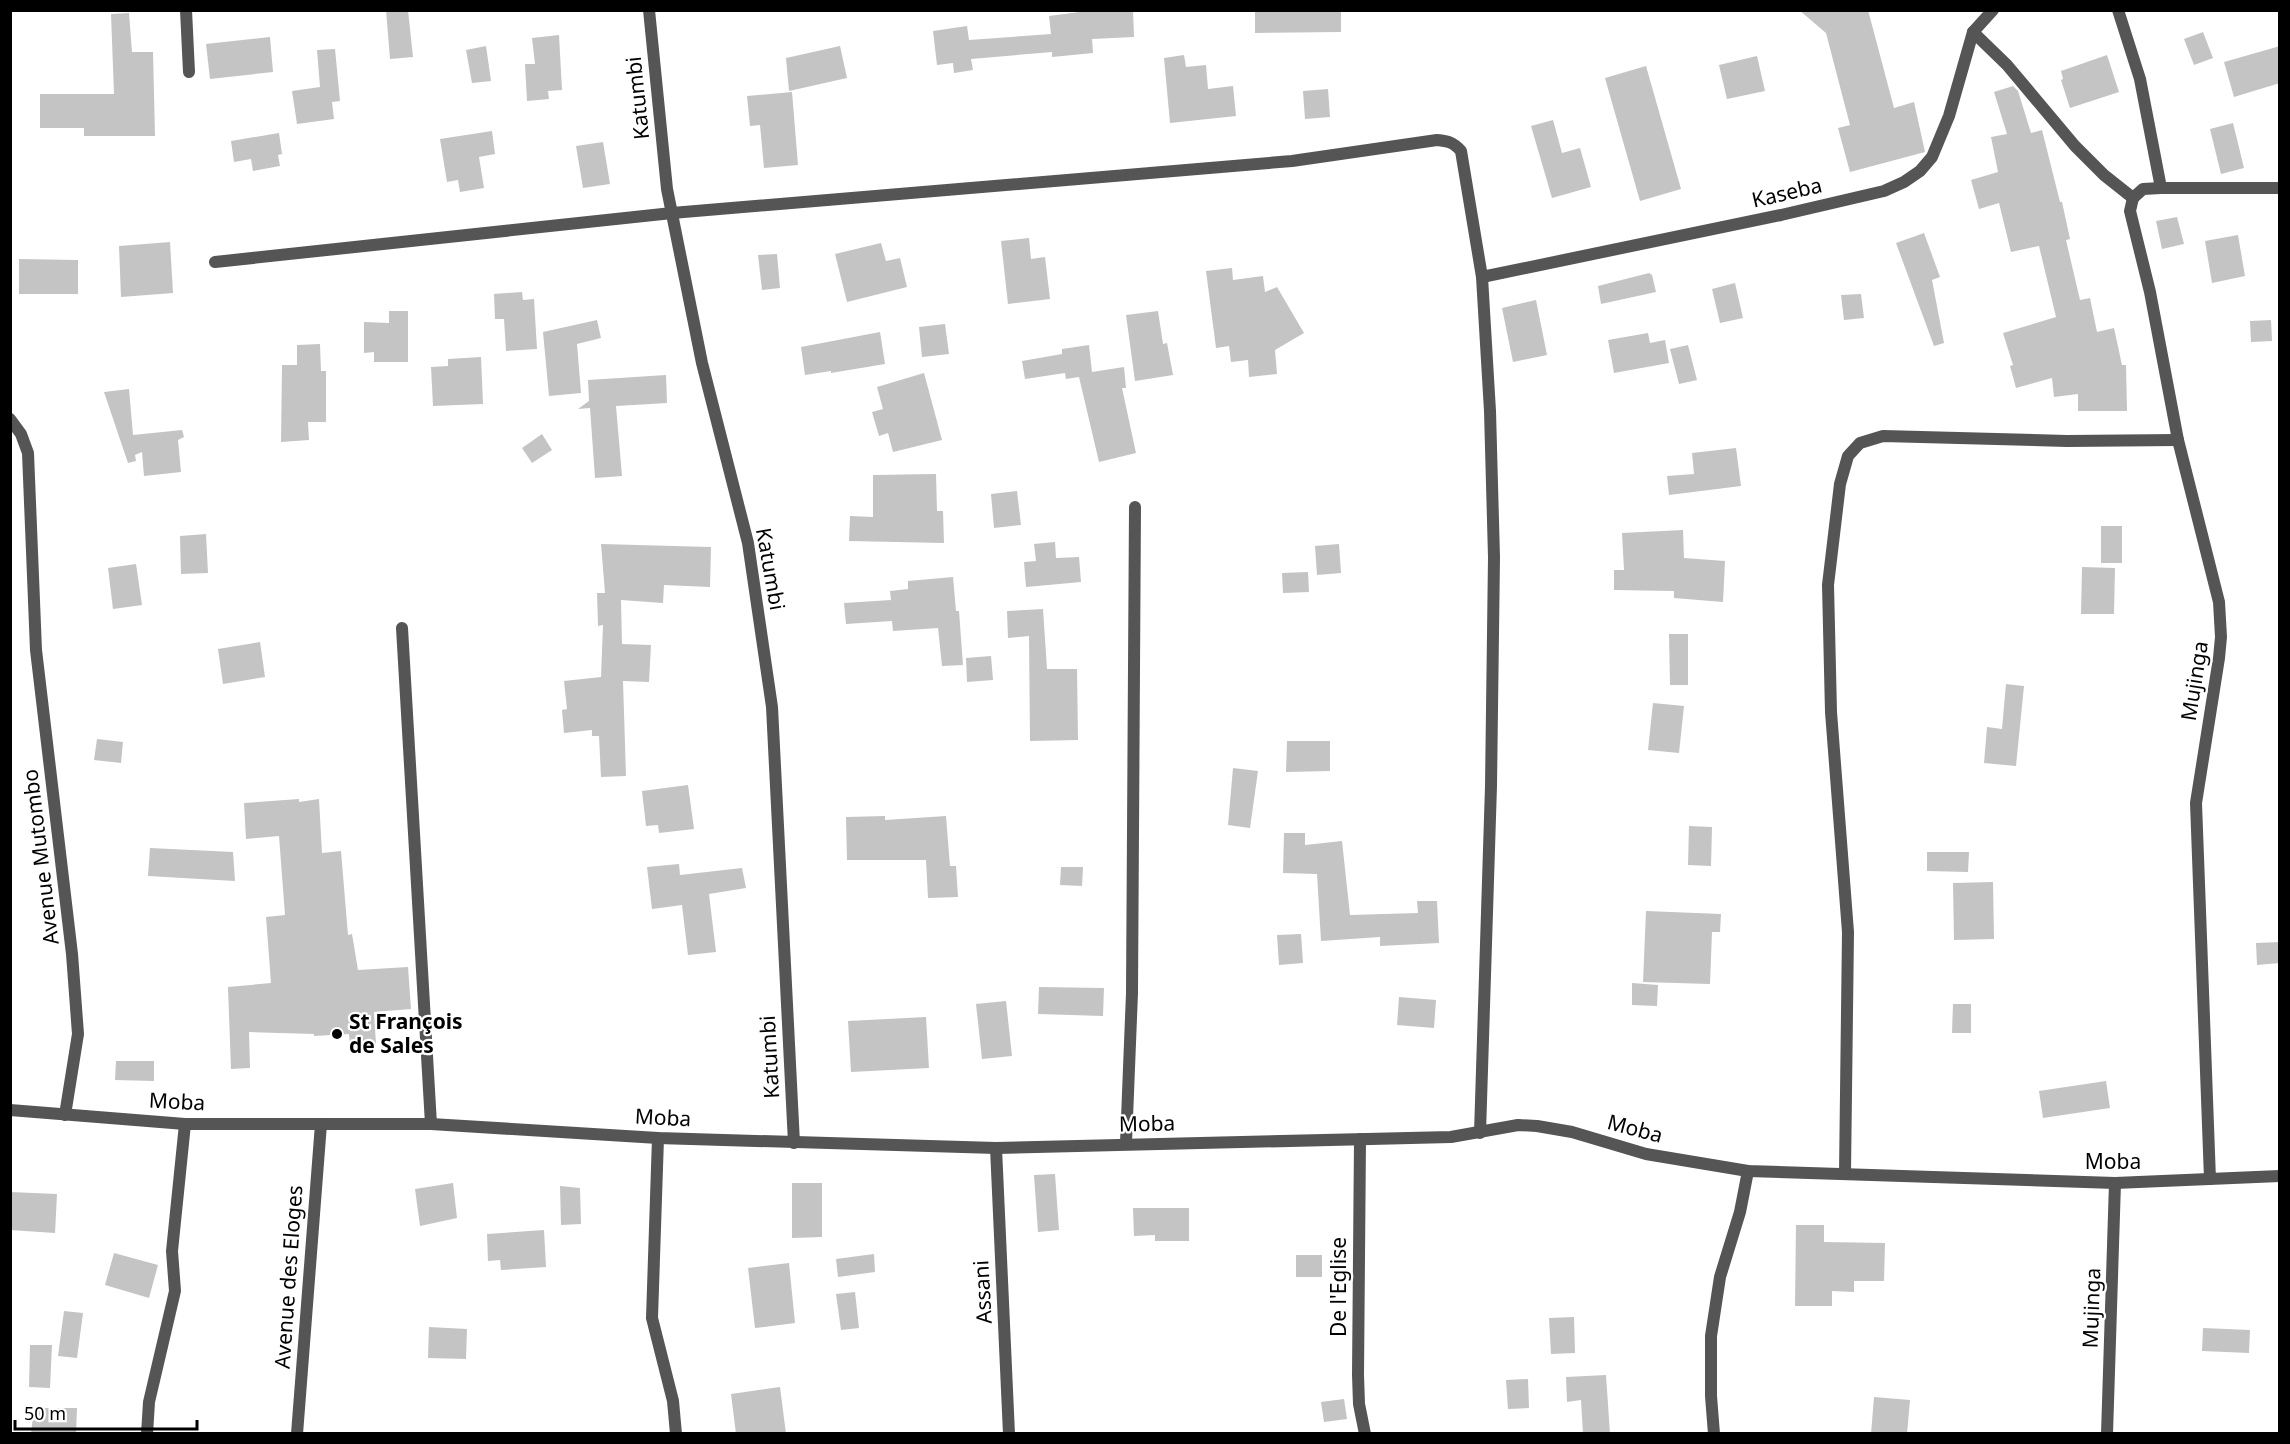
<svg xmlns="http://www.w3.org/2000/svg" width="2290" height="1444" viewBox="0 0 2290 1444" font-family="'Noto Sans',sans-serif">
  <rect width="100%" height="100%" fill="#fff"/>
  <g fill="#c4c4c4">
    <path d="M386 10H408L413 57 390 59Z"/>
    <path d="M1095 10H1133L1134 37 1092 39 1093 53 1052 57V52L971 59 973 70 954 73 953 63 937 65 933 31 967 26 969 40 1051 34 1049 16Z"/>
    <path d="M1255 10H1341V32L1255 33Z"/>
    <path d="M1799 10H1868L1894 108 1914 102 1925 152 1850 172 1838 128 1850 125 1826 33Z"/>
    <path d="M129 13 132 52H153L155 136H84V128H40V94H114L111 14Z"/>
    <path d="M2203 32 2213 58 2194 65 2184 39Z"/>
    <path d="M559 35 562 90 548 91 549 99 527 101 525 64H535L532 38Z"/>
    <path d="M270 37 273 72 210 79 206 44Z"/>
    <path d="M486 46 491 81 472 83 466 50Z"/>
    <path d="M840 46 847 78 789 91 786 58Z"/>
    <path d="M2280 46V83L2234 97 2224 62Z"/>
    <path d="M335 49 340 101 332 102 334 119 297 124 292 91 320 87 317 50Z"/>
    <path d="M1184 55 1186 67 1206 65 1208 89 1233 86 1236 116 1170 123 1164 58Z"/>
    <path d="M2107 55 2119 92 2070 108 2061 80 2063 79 2061 71Z"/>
    <path d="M1757 56 1765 91 1727 99 1719 65Z"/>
    <path d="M1646 66 1681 189 1640 201 1605 78Z"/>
    <path d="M2013 86 2018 91 2031 133 2042 130 2060 202H2062L2070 239 2066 240 2080 300 2090 298 2097 332 2114 328 2122 365H2126L2127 411H2078V394L2054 397 2052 378 2016 388 2010 366 2013 365 2003 333 2056 317 2039 246 2011 252 1999 203 1979 209 1971 180 1998 172 1991 137 2007 134 1994 92Z"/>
    <path d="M1328 89 1330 117 1305 119 1303 91Z"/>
    <path d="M792 92 798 165 764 168 760 125 750 126 747 96Z"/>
    <path d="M1553 120 1562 153 1580 148 1591 187 1552 198 1531 126Z"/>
    <path d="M2233 123 2244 168 2221 174 2210 129Z"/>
    <path d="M492 131 495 154 479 157 484 188 460 192 458 180 447 182 440 139Z"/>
    <path d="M279 133 282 154 278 155 280 166 253 171 251 159 234 162 231 141Z"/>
    <path d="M603 142 610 184 583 188 576 146Z"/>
    <path d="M2177 217 2184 244 2162 249 2156 221Z"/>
    <path d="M1924 233 1940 277 1932 280 1944 343 1934 346 1896 243Z"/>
    <path d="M2238 235 2245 276 2212 283 2205 241Z"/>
    <path d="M1029 238 1031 259 1045 257 1050 299 1008 304 1001 241Z"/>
    <path d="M170 242 173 293 121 297 119 246Z"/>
    <path d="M881 243 886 261 900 258 907 287 847 302 835 254Z"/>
    <path d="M777 254 780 288 762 290 758 255Z"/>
    <path d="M19 259 78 260V294H19Z"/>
    <path d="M1232 268 1233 280 1263 276 1265 292 1277 287 1304 333 1275 350 1277 374 1249 377 1248 360 1231 362 1229 346 1216 348 1206 271Z"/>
    <path d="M1649 273 1652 275 1656 292 1601 304 1598 286Z"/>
    <path d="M1735 283 1743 318 1720 323 1712 289Z"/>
    <path d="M522 292 523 300 534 299 537 349 506 351 504 319H495L494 294Z"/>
    <path d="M1861 294 1864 318 1844 320 1841 295Z"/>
    <path d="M1536 300 1547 355 1513 362 1502 308Z"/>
    <path d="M389 311H408V362H374V352L364 353V322L389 323Z"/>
    <path d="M1158 311 1163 344 1167 343 1173 375 1135 381 1126 315Z"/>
    <path d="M597 320 601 338 577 344 581 393 549 396 543 332Z"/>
    <path d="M2271 320 2272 341 2251 342 2250 321Z"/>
    <path d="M945 324 949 354 922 357 919 327Z"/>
    <path d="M880 332 885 364 831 373V371L805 375 801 347Z"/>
    <path d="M1648 333 1650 343 1665 340 1669 363 1614 373 1608 340Z"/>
    <path d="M320 344 321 371H326V422H308L309 440 281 442 282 365H297V345Z"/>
    <path d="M1089 345 1092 372 1124 367 1126 388H1122L1136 453 1099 462 1079 377 1066 379 1065 373 1025 379 1022 361 1062 354V349Z"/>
    <path d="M1688 345 1697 380 1679 384 1670 349Z"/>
    <path d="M481 357 483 404 433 406 431 367 448 366V359Z"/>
    <path d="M924 373 942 440 893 452 888 433 879 436 872 412 883 409 877 387Z"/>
    <path d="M666 375 667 403 616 406 622 476 595 478 590 408 578 409 589 401 588 380Z"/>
    <path d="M129 389 133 435 182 430 184 437 178 440 181 472 144 476 142 452 135 455 136 461 128 463 104 392Z"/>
    <path d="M542 434 552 450 532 463 522 448Z"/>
    <path d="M1736 448 1741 486 1669 495 1667 476 1694 474 1692 453Z"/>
    <path d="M936 474 937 511H943L944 543 849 541 850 516 873 517V475Z"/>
    <path d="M1017 491 1021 525 994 528 991 494Z"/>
    <rect x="2101" y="526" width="21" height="37"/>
    <path d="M1683 530 1684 558 1725 561 1723 602 1674 598V591L1614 590V570H1624L1622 533Z"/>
    <path d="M206 534 208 573 181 574 180 536Z"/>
    <path d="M1055 542 1056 558 1079 557 1081 582 1026 587 1024 562 1036 561 1034 544Z"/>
    <path d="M601 544 711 547 710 587 664 585 663 603 621 600 622 644 651 645 649 682 623 681 626 776 601 777 599 736H592V730L564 733 562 710 567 709 564 681 601 677 603 625 598 626 597 593H605Z"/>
    <path d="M1339 544 1341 573 1317 575 1315 546Z"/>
    <path d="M136 564 142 605 113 609 108 568Z"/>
    <path d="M2082 567 2115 568 2114 614H2081Z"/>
    <path d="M1308 572 1309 592 1283 593 1282 573Z"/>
    <path d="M953 577 956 611H959L963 665 942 666 938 628 893 631 892 621 846 624 844 603 891 600 890 591 908 589V581Z"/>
    <path d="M1043 609 1047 669H1077L1078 740 1030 741 1029 636 1008 638 1007 611Z"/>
    <path d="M1669 634H1688V685H1670Z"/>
    <path d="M260 642 265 677 223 684 218 649Z"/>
    <path d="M991 656 993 680 967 682 966 658Z"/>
    <path d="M2006 684 2024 686 2016 766 1984 763 1987 727 2002 729Z"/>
    <path d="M1653 703 1684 706 1679 753 1648 750Z"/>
    <path d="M97 739 123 742 121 763 94 760Z"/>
    <path d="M1287 741H1330V771L1286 772Z"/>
    <path d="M1233 768 1258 771 1250 828 1228 825Z"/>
    <path d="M688 785 694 829 659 833 658 825 646 826 642 791Z"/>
    <path d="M299 799V802L319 799 322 853 341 851 348 935 352 934 358 970 408 967 411 1009 374 1012 376 1044 350 1046 349 1034 314 1036V1034L249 1032 250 1068 231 1069 228 987 271 983 266 917 285 915 279 836 246 839 244 803Z"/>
    <path d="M885 816V820L946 816 950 866H956L958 897 928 898 926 860H847L846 817Z"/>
    <path d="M1689 826 1712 827 1711 866 1688 865Z"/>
    <path d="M1284 833H1305V845L1342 841 1350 915 1418 913 1417 901H1437L1439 943 1380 946V937L1321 941 1317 874 1283 873Z"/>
    <path d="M150 848 233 852 235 881 148 876Z"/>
    <path d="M1927 852H1969L1968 872 1927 871Z"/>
    <path d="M679 864 680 875 742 868 746 888 709 894 716 952 688 955 682 905 652 909 647 867Z"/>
    <path d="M1061 867H1083L1082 886 1060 885Z"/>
    <path d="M1993 882 1994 939 1954 940 1953 883Z"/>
    <path d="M1646 911 1721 914 1720 932H1712L1710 984 1643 982Z"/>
    <path d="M1301 934 1303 963 1279 965 1277 935Z"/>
    <path d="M2280 942V963L2257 965 2256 943Z"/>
    <path d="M1632 983 1658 985 1657 1006 1632 1005Z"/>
    <path d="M1039 987 1104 988 1103 1016 1038 1014Z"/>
    <path d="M1399 997 1436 1000 1434 1028 1397 1025Z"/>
    <path d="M1006 1001 1012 1056 982 1059 976 1004Z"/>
    <path d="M1953 1004H1971V1033H1952Z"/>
    <path d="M926 1017 929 1068 851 1072 848 1021Z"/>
    <path d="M116 1061H154V1081L115 1080Z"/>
    <path d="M2106 1081 2110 1108 2043 1118 2039 1091Z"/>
    <path d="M1055 1174 1059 1230 1038 1232 1034 1175Z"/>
    <path d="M453 1183 457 1218 420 1226 415 1189Z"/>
    <path d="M792 1183H822V1237L792 1238Z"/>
    <path d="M560 1186 580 1188 581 1224 561 1225Z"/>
    <path d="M10 1192 57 1194 55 1233 10 1230Z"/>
    <path d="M1133 1208H1189V1241H1155V1235L1134 1236Z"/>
    <path d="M1796 1225H1824V1242L1885 1243 1884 1281H1854V1292L1832 1291V1306H1795Z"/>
    <path d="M544 1230 546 1267 501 1270 500 1260 488 1261 487 1234Z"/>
    <path d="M114 1253 158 1265 149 1298 105 1285Z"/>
    <path d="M874 1254 875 1272 838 1277 836 1259Z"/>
    <rect x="1296" y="1255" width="26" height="22"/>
    <path d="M789 1263 795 1323 755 1328 748 1268Z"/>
    <path d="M855 1292 859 1328 841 1330 836 1294Z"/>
    <path d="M64 1311 83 1313 77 1358 58 1356Z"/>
    <path d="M1574 1317 1575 1353 1551 1354 1549 1318Z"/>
    <path d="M429 1327 467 1329 466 1359 428 1358Z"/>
    <path d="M2203 1328 2250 1330 2249 1353 2202 1351Z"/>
    <path d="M30 1345H52L50 1388 29 1387Z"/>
    <path d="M1606 1375 1610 1434H1583L1581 1400 1567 1402 1566 1377Z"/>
    <path d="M1528 1379 1529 1408 1508 1409 1506 1380Z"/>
    <path d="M780 1387 786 1434H736L731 1394Z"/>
    <path d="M1874 1397 1910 1400 1907 1434H1871Z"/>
    <path d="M1344 1399 1347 1419 1324 1422 1321 1402Z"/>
    <path d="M34 1408H77L76 1434H31Z"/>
  </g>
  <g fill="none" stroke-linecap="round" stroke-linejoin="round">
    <g stroke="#555" stroke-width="12">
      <path d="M186 10 189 72"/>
      <path d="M649 10 667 189 702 363 748 543 772 707 794 1143"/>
      <path d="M2118 10 2140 79 2161 188"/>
      <path d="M1973 32 2007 65 2075 146 2104 175 2133 198"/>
      <path d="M2133 198 2130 211 2150 292 2178 440 2219 602 2221 637 2219 658 2196 803 2210 1179"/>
      <path d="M2133 198 2143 189 2161 188H2280"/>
      <path d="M215 262 672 213 1292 161 1437 140C1448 141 1453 142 1461 151L1482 277 1490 411 1494 557 1491 786 1480 1133"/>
      <path d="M1482 277 1781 215 1884 191 1904 182 1920 171 1932 157 1949 116 1973 32 1993 10"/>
      <path d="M10 419 21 434 28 453 36 650 72 954 78 1034 65 1115"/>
      <path d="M402 628 431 1124"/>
      <path d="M10 1110 185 1124H431L658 1138 996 1148 1451 1137 1518 1125 1537 1126 1572 1132 1646 1154 1748 1171 2115 1183 2280 1176"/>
      <path d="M658 1138 652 1318 673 1401 676 1434"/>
      <path d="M1360 1139 1358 1375 1359 1404 1365 1434"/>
      <path d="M1126 1143 1132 993 1135 507"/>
      <path d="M996 1148 1009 1434"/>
      <path d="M1845 1173 1848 932 1831 712 1828 585 1840 484 1848 456 1860 443 1883 436 2067 441 2178 440"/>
      <path d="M147 1434 149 1402 175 1291 172 1251 185 1124"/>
      <path d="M297 1434 321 1124"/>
      <path d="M1714 1434 1711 1396V1336L1720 1277 1740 1212 1748 1171"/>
      <path d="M2107 1434 2115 1183"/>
    </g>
  </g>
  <circle fill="#000" stroke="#fff" stroke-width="2" cx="337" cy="1034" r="6"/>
  <g text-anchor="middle" stroke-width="4.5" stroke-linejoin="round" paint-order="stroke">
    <g font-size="21" fill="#000" stroke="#fff">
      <text transform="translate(638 98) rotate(-96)" y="7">Katumbi</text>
      <text transform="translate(1787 193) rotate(-13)" y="7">Kaseba</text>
      <text transform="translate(770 569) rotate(80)" y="7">Katumbi</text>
      <text transform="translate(2195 681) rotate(-81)" y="7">Mujinga</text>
      <text transform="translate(41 857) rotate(-97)" y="7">Avenue Mutombo</text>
      <text transform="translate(770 1057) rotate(-93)" y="7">Katumbi</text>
      <text transform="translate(177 1102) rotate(3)" y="7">Moba</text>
      <text transform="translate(663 1118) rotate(3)" y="7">Moba</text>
      <text transform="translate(1147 1124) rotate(-1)" y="7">Moba</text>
      <text transform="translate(1635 1129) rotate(15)" y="7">Moba</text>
      <text x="2113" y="1169">Moba</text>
      <text transform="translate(289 1277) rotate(-86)" y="7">Avenue des Eloges</text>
      <text transform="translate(1339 1287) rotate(-90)" y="7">De l'Eglise</text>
      <text transform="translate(983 1292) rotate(-93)" y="7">Assani</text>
      <text transform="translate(2092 1308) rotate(-88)" y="7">Mujinga</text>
    </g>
    <g font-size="21" font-weight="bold" fill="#000" stroke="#fff" text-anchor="start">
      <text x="349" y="1029">St François<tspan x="349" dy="24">de Sales</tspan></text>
    </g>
  </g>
  <rect width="2290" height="1444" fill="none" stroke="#000000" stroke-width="24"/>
  <path d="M15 1420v9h182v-9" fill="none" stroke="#000000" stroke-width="3"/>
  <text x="24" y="1420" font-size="18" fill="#000000" stroke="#ffffff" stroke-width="4.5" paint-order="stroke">50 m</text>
</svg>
